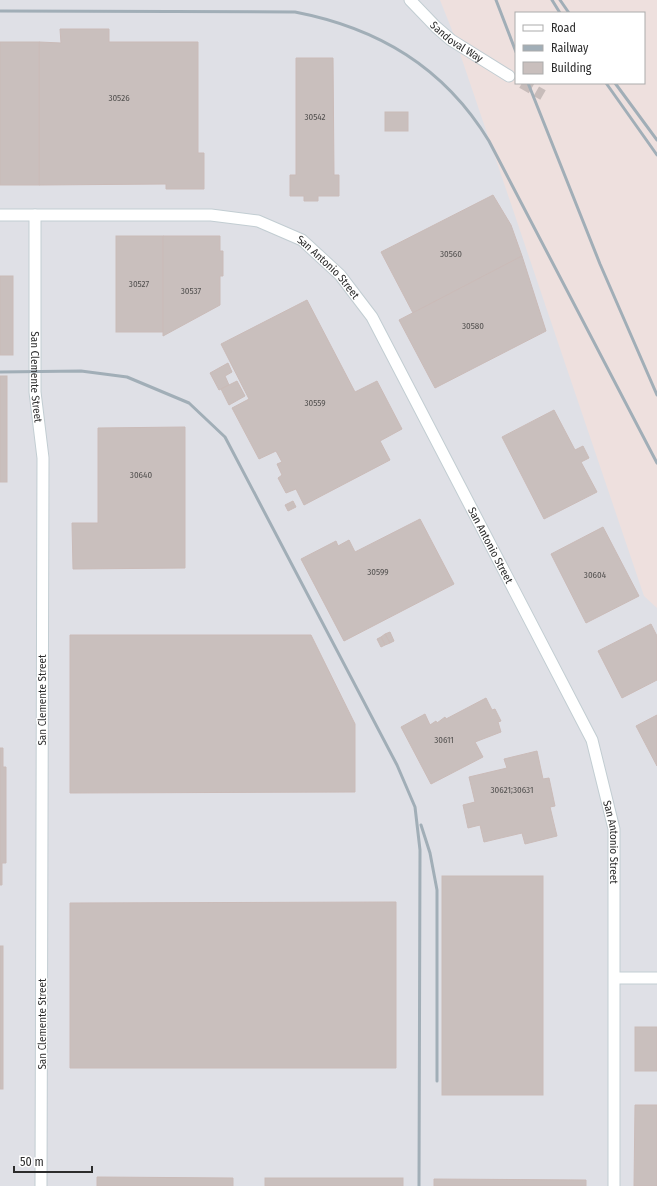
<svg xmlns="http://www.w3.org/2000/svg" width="657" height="1186" viewBox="0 0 657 1186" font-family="'Fira Sans Condensed',sans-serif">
  <rect width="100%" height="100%" fill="#eee0de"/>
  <path fill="#dfe0e6" d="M0 0H440L452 30 644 596 657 608V1186H0Z"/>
  <g fill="#c9bfbd" stroke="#cabbb8">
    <path d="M60 29H109V42H198V153H204V189H166V184L39 185V42L61 43Z"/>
    <rect x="0" y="42" width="39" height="143"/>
    <path d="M296 58H333L334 175H339V196H318V201H304V196H290V175H296Z"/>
    <rect x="385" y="112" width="23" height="19"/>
    <path d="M493 195 511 225 522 256 413 313 381 252Z"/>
    <rect x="116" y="236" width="47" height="96"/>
    <path d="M163 236H220V251H223V276H220V305L163 336Z"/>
    <path d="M522 256 546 331 435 388 399 320Z"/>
    <rect x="0" y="276" width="13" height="79"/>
    <path d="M307 300 355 392 377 381 402 429 380 441 390 460 304 505 296 489 286 493 278 478 282 475 277 464 282 462 276 451 259 459 232 408 249 399 221 344Z"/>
    <path d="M228 363 232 372 225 376 229 385 219 390 210 373Z"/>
    <rect x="0" y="376" width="7" height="106"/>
    <path d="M237 381 245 396 229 405 221 389Z"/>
    <path d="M554 410 575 450 583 446 589 458 581 462 597 492 544 519 502 437Z"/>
    <path d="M185 427V568L73 569 72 523H98V428Z"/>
    <path d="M293 501 296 507 288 511 285 505Z"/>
    <path d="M420 519 454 584 344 641 301 559 336 541 338 546 349 540 355 552Z"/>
    <path d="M603 527 639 596 586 623 551 554Z"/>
    <path d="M651 624 657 636V680L622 698 598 651Z"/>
    <path d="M390 632 394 641 390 643 385 634Z"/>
    <path d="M385 634 390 643 385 645 381 637Z"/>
    <path d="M70 635H311L355 724V792L70 793Z"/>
    <path d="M381 637 385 645 381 647 377 639Z"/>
    <path d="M486 698 492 710 495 709 501 721 498 722 501 732 475 742 483 757 431 784 401 727 425 714 430 725 436 721 437 723 445 717 446 719Z"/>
    <path d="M657 715V766L636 726Z"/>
    <path d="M0 748H3V767H6V863H2V885H0Z"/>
    <path d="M537 751 543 779 549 778 555 806 550 807 557 836 525 844 522 833 484 842 480 825 468 828 463 805 475 802 469 777 507 768 504 759Z"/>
    <rect x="442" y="876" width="101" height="219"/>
    <path d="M396 902V1068H70V903Z"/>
    <rect x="0" y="946" width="3" height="143"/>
    <rect x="635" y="1027" width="22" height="44"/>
    <path d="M635 1105H657V1186H634Z"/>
    <path d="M97 1177 233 1178V1186H97Z"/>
    <rect x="265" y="1178" width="138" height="8"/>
    <path d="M434 1179 586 1180V1186H434Z"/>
  </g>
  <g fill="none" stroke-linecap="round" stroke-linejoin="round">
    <path stroke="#c7bcba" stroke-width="11" stroke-dasharray="11 5.5" stroke-linecap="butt" d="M522 83 543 95"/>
    <g stroke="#c2cdd2" stroke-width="13">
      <g id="minor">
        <path id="s1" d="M410 0 436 27 451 40 509 76"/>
        <path id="s2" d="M0 215H211L258 221 302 240 340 275 372 317 592 740 614 829V1186"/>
        <path id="s3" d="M35 215V392L43 458 41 1186"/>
        <path d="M615 978H657"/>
      </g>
    </g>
    <use href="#minor" stroke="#fff" stroke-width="11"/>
    <g stroke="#a1aeb7" stroke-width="3">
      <path d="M496 0 516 52"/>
      <path d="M552 0 560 13"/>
      <path d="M560 0 569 13"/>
      <path d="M0 11 295 12C378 28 444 67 489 141L657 463"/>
      <path d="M528 83 600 264 657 395"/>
      <path d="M606 83 657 155"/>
      <path d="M615 83 657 140"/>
      <path d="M0 372 81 371 127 377 189 403 225 437 397 765 415 807 420 850 419 1186"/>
      <path d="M421 825 430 853 437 890V1081"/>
    </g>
  </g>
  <g text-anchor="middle" stroke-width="3" stroke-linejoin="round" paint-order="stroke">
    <g font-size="9" fill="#535150">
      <text x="119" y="101">30526</text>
      <text x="315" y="120">30542</text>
      <text x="451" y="257">30560</text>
      <text x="139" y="287">30527</text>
      <text x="191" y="294">30537</text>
      <text x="473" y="329">30580</text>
      <text x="315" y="406">30559</text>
      <text x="141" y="478">30640</text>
      <text x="378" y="575">30599</text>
      <text x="595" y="578">30604</text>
      <text x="444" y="743">30611</text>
      <text x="512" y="793">30621;30631</text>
    </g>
    <g font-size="11" fill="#2c2c2c" stroke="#fff">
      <text dy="4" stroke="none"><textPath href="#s1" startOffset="63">Sandoval Way</textPath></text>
      <text dy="4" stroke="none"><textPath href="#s2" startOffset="344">San Antonio Street</textPath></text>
      <text dy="4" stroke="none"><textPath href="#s3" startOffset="162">San Clemente Street</textPath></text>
      <text dy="4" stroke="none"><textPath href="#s2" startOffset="668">San Antonio Street</textPath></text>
      <text transform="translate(42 700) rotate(-90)" y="4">San Clemente Street</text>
      <text dy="4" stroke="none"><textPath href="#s2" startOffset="992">San Antonio Street</textPath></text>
      <text transform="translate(42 1024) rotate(-90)" y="4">San Clemente Street</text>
    </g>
  </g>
  <rect x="515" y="12" width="130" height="72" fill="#ffffff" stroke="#ababab"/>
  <rect x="523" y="25" width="20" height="6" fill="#ffffff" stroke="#ababab"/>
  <text x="551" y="32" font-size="12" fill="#2c2c2c">Road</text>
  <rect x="523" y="45" width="20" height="6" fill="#a1aeb7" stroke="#ababab"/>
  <text x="551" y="52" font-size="12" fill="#2c2c2c">Railway</text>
  <rect x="523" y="62" width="20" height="12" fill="#c9bfbd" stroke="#ababab"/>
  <text x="551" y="72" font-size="12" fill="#2c2c2c">Building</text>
  <path d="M14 1166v6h78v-6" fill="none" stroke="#2c2c2c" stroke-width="2"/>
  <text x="20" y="1166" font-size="12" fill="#2c2c2c" stroke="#ffffff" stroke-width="3" paint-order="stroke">50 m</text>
</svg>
